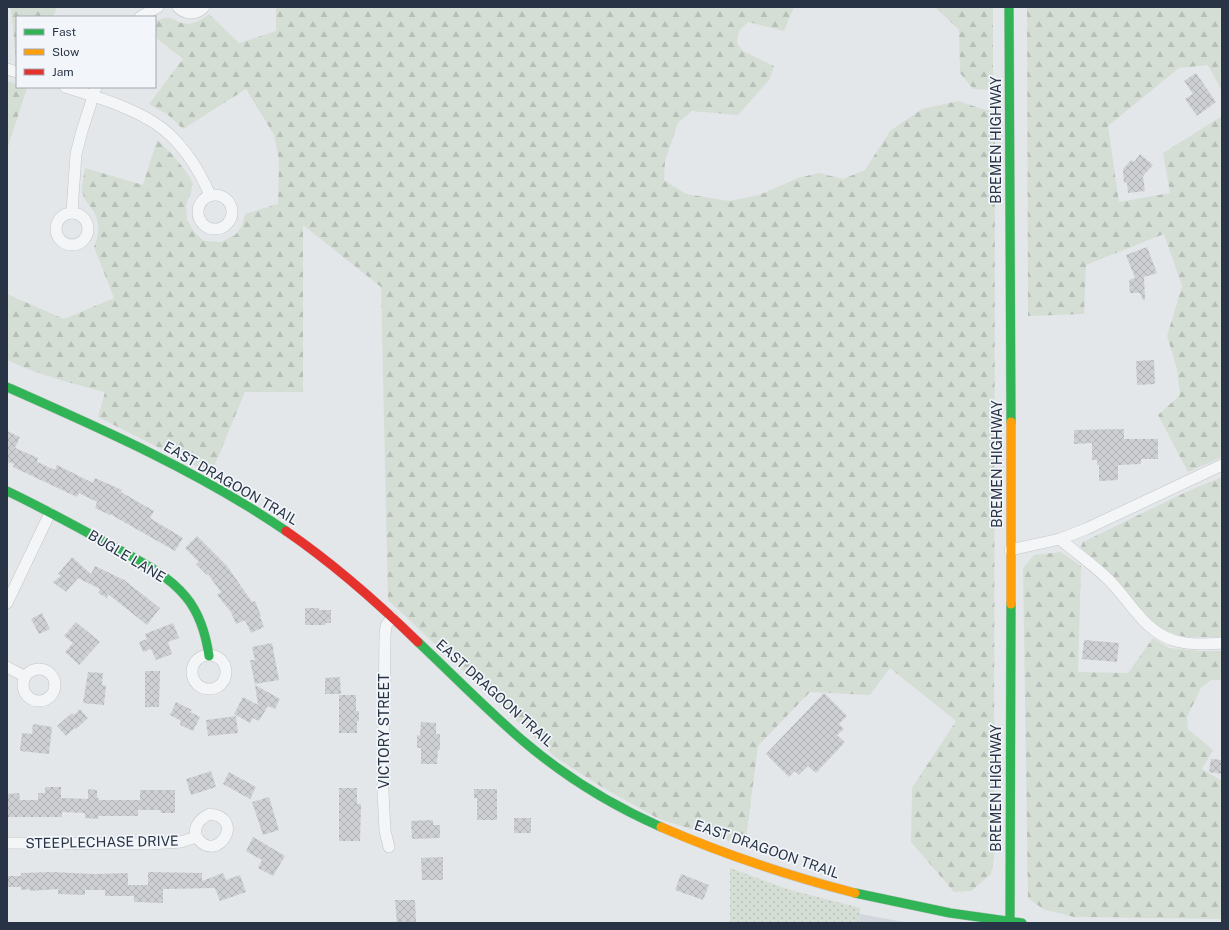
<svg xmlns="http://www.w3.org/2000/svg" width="1229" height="930" viewBox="0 0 1229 930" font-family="'Public Sans',sans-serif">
  <defs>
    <pattern id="grass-dots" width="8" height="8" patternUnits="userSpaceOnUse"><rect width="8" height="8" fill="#d5ded5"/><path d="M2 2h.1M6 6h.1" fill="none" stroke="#b7bfb8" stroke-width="1.8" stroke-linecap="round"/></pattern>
    <pattern id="forest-firs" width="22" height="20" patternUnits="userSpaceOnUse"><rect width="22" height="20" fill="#d5ded5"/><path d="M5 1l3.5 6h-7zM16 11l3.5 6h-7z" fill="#b7bfb8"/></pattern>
    <pattern id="building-cross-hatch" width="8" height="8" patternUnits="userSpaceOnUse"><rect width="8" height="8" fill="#cdcfd2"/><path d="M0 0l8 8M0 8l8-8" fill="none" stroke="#b0b2b6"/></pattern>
  </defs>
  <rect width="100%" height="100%" fill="#e4e7ea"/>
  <path fill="#d2d6dd" d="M860 914 909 923H860Z"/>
  <path fill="url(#grass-dots)" d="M730 868 787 889 860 908V923H730Z"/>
  <g fill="url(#forest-firs)">
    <path d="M10 7H57L53 17H17V57L15 52 13 26Z"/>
    <path d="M276 7H794L784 31 748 22 739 31 737 43 743 51 774 66 769 80 738 115 692 111 678 123 665 161 664 180 686 194 729 201 759 195 798 178 819 173 843 179 865 170 890 131 922 109 958 101 995 113 994 858 991 874 971 891 954 892 911 842 912 788 956 721 890 668 870 695 810 692 758 746 745 846 659 819 600 786 555 757 388 600 381 287 303 225V392H245L211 474 98 417 105 392C71 383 38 375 7 360V294L64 319 114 298 94 247C99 235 101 221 92 209 88 203 83 198 82 190 82 183 84 175 85 168L143 185 157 140 172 154 187 173 193 183 191 192 186 205 187 220 195 233 204 241 221 242 235 235 242 226 245 214 278 204 279 160 274 135 246 89 183 129 167 114 149 104 183 59 155 37V21C162 19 166 16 173 19 176 20 179 23 182 23 192 26 201 20 209 14L239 43 276 31Z"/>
    <path d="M935 7H993V90L973 89 960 73 959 30Z"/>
    <path d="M1027 7H1222V91L1208 65 1179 68 1108 126 1119 202 1170 193 1163 153 1222 116V457L1188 472 1158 415 1180 395 1177 369 1167 336 1182 286 1164 234 1086 265 1084 314 1028 316Z"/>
    <path d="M7 81 17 84V87L27 88 7 150Z"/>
    <path d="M1222 477V637H1185L1160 629 1138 606 1118 582 1094 559 1080 549 1083 542 1188 491Z"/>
    <path d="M1061 552 1081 566 1078 672 1128 673 1153 638 1169 648 1200 651H1222V680H1211L1201 688 1187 717 1188 729 1213 750 1202 769 1222 781V919L1074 917 1043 909 1028 898 1023 568 1034 555Z"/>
  </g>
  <g fill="url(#building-cross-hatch)">
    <path d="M1196 73 1216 102 1197 116 1185 99 1193 94 1184 81Z"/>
    <path d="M1140 154 1153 165 1143 176 1145 191 1128 193 1127 182 1124 183 1123 169 1131 160 1134 162Z"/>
    <path d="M1147 247 1157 273 1144 277 1145 300H1143L1140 293H1130L1129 280 1135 278 1126 255Z"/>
    <path d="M1154 360 1155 384 1137 385 1136 361Z"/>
    <path d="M1124 429V439H1158V459H1141V464L1118 465V480L1099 481V465H1097V460H1092V443L1074 444V430Z"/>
    <path d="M7 431 20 437 15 448 38 458 37 462 55 470 57 465 93 483 95 478 122 490 121 492 154 511 150 518 183 538 175 551 110 514V515L95 508 97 502 79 493 77 497 13 467 14 464 9 462 7 466Z"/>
    <path d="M197 536 227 566 252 602 255 601 261 616 260 617 264 627 251 633 245 620 236 624 231 612 217 595 221 592 208 574 207 575 196 564 199 562 185 548Z"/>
    <path d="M72 557 91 574 95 566 124 580 160 608 147 625 108 594 107 598 98 593 100 589 78 578 66 592 53 582 61 576 58 574Z"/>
    <path d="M305 608H319V610H331V623H326L325 625H305Z"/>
    <path d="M42 613 50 629 39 634 31 619Z"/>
    <path d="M76 622 100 642 79 665 65 652 73 643 64 636Z"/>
    <path d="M173 623 179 638 168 642 172 654 156 660 151 649 143 652 139 642 147 639 145 634Z"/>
    <path d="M1084 640 1119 643 1117 662 1082 659Z"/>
    <path d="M272 643 279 680 255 684 250 660H255L252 647Z"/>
    <path d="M145 671H160L159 707H145Z"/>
    <path d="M88 672 103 673 102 685 106 686 104 705 83 703Z"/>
    <path d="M340 677 341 694H325V678Z"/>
    <path d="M255 685 280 699 275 709 268 706 259 721 253 718 250 723 234 714 243 697 258 705Z"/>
    <path d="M824 693 847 716 839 724 844 729 837 735 845 742 816 773 808 766 799 775 795 771 789 777 766 754Z"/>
    <path d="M339 695H356V711H359V721H357V733H339Z"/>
    <path d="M176 702 192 710 190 712 200 717 193 731 180 725 181 721 170 715Z"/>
    <path d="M80 709 88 718 76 729 75 728 66 736 57 726 72 713 74 715Z"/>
    <path d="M236 716 238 733 208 736 206 720Z"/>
    <path d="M421 722 436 723V734H440V750H438L437 764H421V748H417V735L420 736Z"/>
    <path d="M33 724 52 727 49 754 20 751 22 733 32 734Z"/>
    <path d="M1211 759 1222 760V774L1209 772Z"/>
    <path d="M211 771 216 787 191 795 186 779Z"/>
    <path d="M229 772 256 787 250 799 223 784Z"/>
    <path d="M45 787H61V798L88 799V789L97 790V798H99V800H140V790H175V813H161L160 810H138V816H98V819L85 818V813L62 812V817H8L7 794 19 793 20 800H38V793H45Z"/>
    <path d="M339 788H357V804H361L360 841H339Z"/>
    <path d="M474 789H497V820H477V798H474Z"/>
    <path d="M269 797 279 830 263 835 252 802Z"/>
    <rect x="514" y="818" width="17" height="15"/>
    <path d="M433 820V825H440V838L412 839 411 821Z"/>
    <path d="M253 837 285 856 273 876 258 868 262 860 246 851Z"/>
    <path d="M443 857V880H422L421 858Z"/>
    <path d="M51 872 95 874 128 873V885H148V872L202 873V881L223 873 226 880 240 875 246 892 220 901 215 888 163 889V903L134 902V896H105V890H85V895L58 894V889L30 891V889L21 890V887H7V876H21V873Z"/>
    <path d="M681 874 709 885 703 900 675 890Z"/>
    <path d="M395 900H415L416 923H397Z"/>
  </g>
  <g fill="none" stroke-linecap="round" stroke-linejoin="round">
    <g stroke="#c2c5c8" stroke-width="12">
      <g id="street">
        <path d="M178 7C185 15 197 15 204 7"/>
        <path d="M140 17 158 7"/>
        <path d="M7 69 17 72"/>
        <path d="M65 87C98 97 145 111 170 135 188 152 200 172 210 195"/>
        <circle cx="215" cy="212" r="17"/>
        <path d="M72 212 76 154 82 131 96 87"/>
        <circle cx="72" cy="229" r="16"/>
        <path d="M1060 539C1076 553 1094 565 1109 580 1130 601 1145 633 1176 641 1191 645 1207 644 1222 643"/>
        <path d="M1010 550 1060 539 1086 529 1222 465"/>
        <path d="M7 603 50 513"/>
        <circle cx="209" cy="672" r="17"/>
        <path d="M7 667 24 676"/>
        <circle cx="39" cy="685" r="16"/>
        <path d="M210 814C246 818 218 862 199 840 190 830 200 818 210 814Z"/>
        <path d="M7 843 150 844 181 842 196 837"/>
        <path d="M389 847 385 831 383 792 385 635 386 626 392 617"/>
      </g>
    </g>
    <g stroke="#c2c5c8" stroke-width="10">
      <g id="fast">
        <path d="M1009 7 1011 422"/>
        <path d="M7 387C102 429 200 472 286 531"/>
        <path d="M7 491C43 508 77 527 112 546 138 560 167 574 186 597 200 614 206 635 209 656"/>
        <path d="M418 642C453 675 486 709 522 740 564 776 611 805 661 827"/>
        <path d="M855 893 950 913 1022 923"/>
        <path d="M1010 923 1011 604"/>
      </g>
    </g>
    <g stroke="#c2c5c8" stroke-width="10">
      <g id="slow">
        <path d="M1011 604V422"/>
        <path d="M661 827C723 854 789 876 855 893"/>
      </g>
    </g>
    <g stroke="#c2c5c8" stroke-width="10">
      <path id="jam" d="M286 531C334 564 377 602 418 642"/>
    </g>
    <use href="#street" stroke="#f4f5f7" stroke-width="11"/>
    <use href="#fast" stroke="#30b455" stroke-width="9"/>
    <use href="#slow" stroke="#ff9f0a" stroke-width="9"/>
    <use href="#jam" stroke="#e5322d" stroke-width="9"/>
  </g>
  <g text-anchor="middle" stroke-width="3.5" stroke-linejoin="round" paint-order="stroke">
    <g font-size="14" fill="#283446" stroke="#f2f5f9">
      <text transform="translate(996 140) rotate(-90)" y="5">BREMEN HIGHWAY</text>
      <text transform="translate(997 464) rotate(-90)" y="5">BREMEN HIGHWAY</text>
      <text transform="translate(231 483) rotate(30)" y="5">EAST DRAGOON TRAIL</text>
      <text transform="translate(127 556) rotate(31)" y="5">BUGLE LANE</text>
      <text transform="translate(495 693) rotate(42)" y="5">EAST DRAGOON TRAIL</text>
      <text transform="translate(384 731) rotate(-90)" y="5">VICTORY STREET</text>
      <text transform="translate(996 788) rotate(-90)" y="5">BREMEN HIGHWAY</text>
      <text transform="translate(102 842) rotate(-1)" y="5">STEEPLECHASE DRIVE</text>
      <text transform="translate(767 849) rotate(19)" y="5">EAST DRAGOON TRAIL</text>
    </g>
  </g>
  <rect width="1229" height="930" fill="none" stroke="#283446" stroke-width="16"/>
  <rect x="16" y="16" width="140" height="72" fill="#f2f5f9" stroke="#a1a8b1"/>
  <rect x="24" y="29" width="20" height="6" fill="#30b455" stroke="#a1a8b1"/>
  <text x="52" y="36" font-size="12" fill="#283446">Fast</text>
  <rect x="24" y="49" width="20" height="6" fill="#ff9f0a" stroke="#a1a8b1"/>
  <text x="52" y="56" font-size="12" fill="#283446">Slow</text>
  <rect x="24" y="69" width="20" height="6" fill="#e5322d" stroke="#a1a8b1"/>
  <text x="52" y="76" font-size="12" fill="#283446">Jam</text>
</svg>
